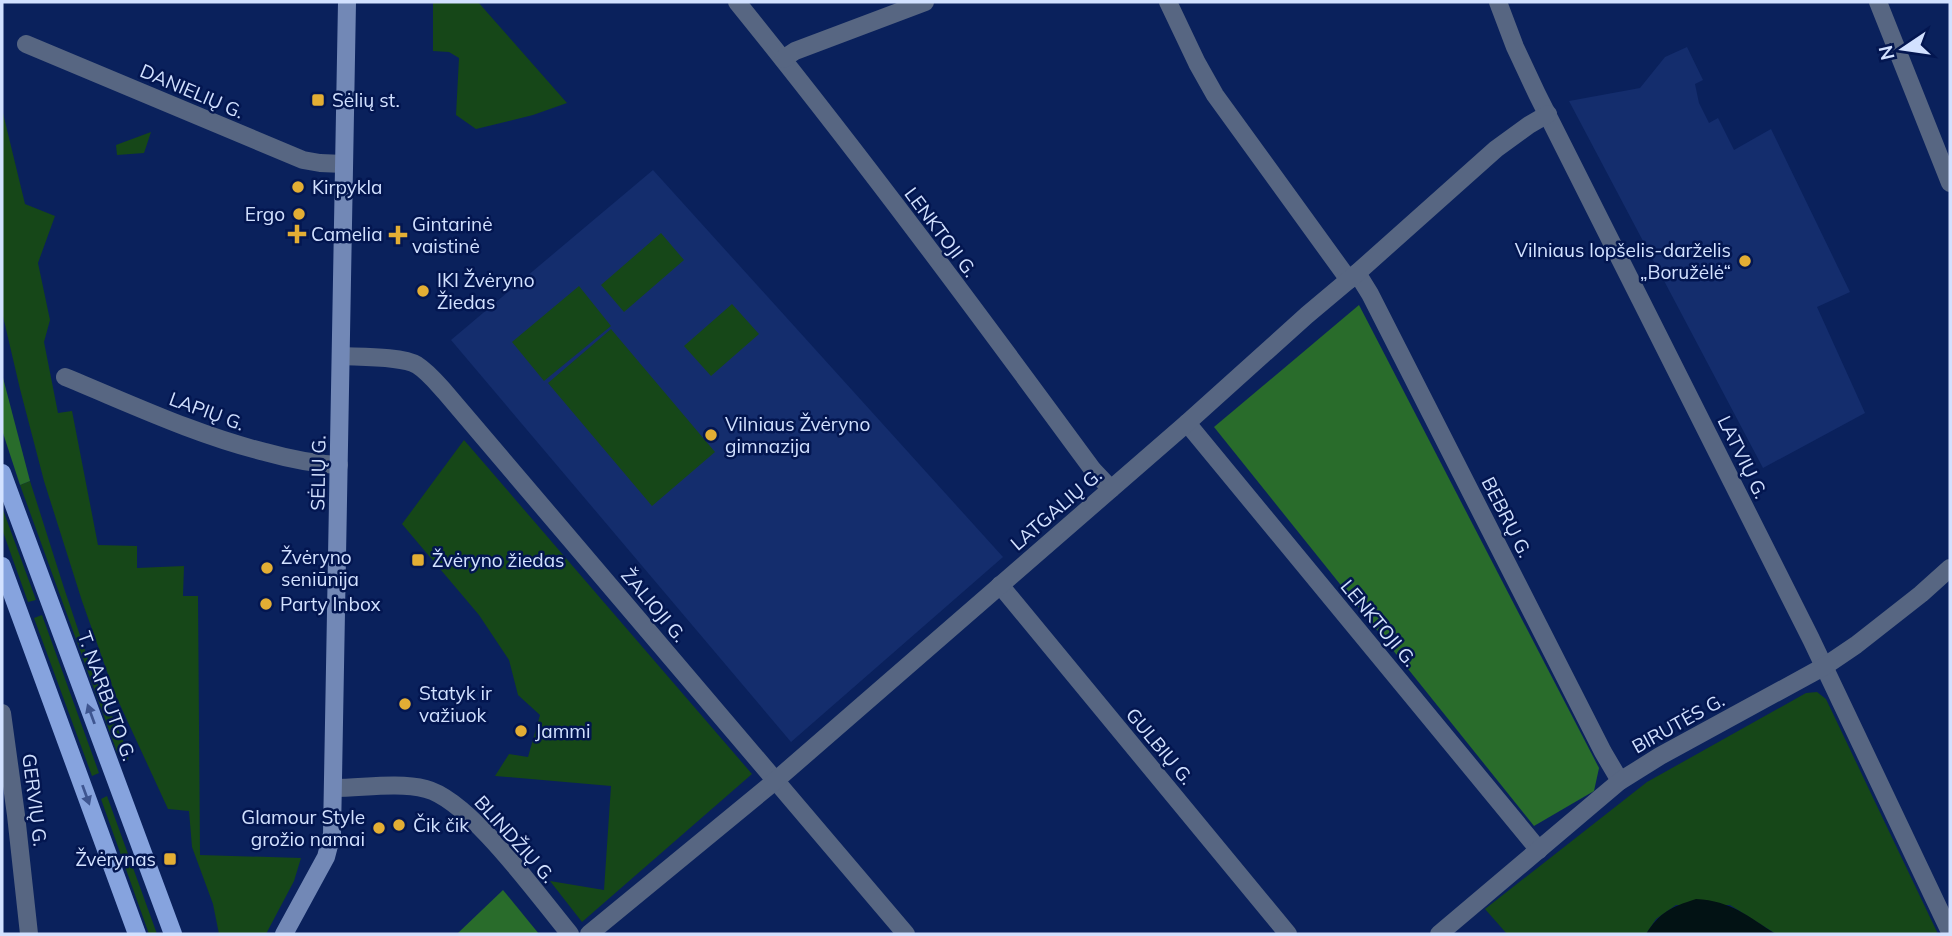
<svg xmlns="http://www.w3.org/2000/svg" width="1952" height="936" viewBox="0 0 1952 936" font-family="Mulish,sans-serif">
  <rect width="100%" height="100%" fill="#0a215c"/>
  <g fill="#142d6d">
    <path d="M1687 47 1703 80 1695 84 1699 103 1709 123 1718 118 1734 150 1771 129 1850 292 1817 307 1865 413 1763 468 1569 101 1640 88 1665 57Z"/>
    <path d="M653 170 1003 557 791 742 451 340Z"/>
  </g>
  <g fill="#164718">
    <path d="M433 2H478L567 103 533 115 476 129 456 115 459 58 449 52 433 51Z"/>
    <path d="M2 109 25 204 55 216 38 263 50 320 44 342 58 413 72 411 98 545 137 546V568L184 566 183 596H198L200 855 301 858 294 881 266 934H219L213 904 192 847 189 811 168 809 115 694 82 601 44 481 20 389 2 312Z"/>
    <path d="M151 132 144 153 117 155 116 145Z"/>
    <path d="M661 233 684 260 624 312 601 285Z"/>
    <path d="M579 286 611 326 544 381 512 342Z"/>
    <path d="M732 304 759 334 711 376 684 346Z"/>
    <path d="M611 329 715 452 652 506 548 383Z"/>
    <path d="M464 440 752 774 582 922 550 881 604 890 611 786 495 776 509 754 528 757 540 715 518 695 509 660 479 615 402 524Z"/>
    <path d="M30 481 64 588 92 671 129 754 128 760 123 763 117 752 20 485Z"/>
    <path d="M2 507 36 600 28 602 2 529Z"/>
    <path d="M42 615 99 773 92 776 34 618Z"/>
    <path d="M1817 692 1826 699 1938 934H1776L1730 905H1676L1656 919 1646 934H1507L1485 909 1647 782 1806 693Z"/>
    <path d="M107 796 157 934H149L101 799Z"/>
  </g>
  <g fill="#296c2b">
    <path d="M1359 305 1599 768 1594 791 1534 826 1214 427Z"/>
    <path d="M2 374 30 481 20 485 2 430Z"/>
    <path d="M503 890 539 934H458V933Z"/>
  </g>
  <path fill="#021214" d="M1696 899C1732 901 1747 916 1776 934H1646C1660 912 1671 907 1696 899Z"/>
  <g fill="none" stroke-linecap="round" stroke-linejoin="round">
    <g stroke="#576682" stroke-width="18">
      <path d="M737 2C860 154 977 312 1093 470L1111 489"/>
      <path d="M1168 2 1197 63 1215 95 1349 280"/>
      <path d="M1498 2 1515 47 1537 94 1811 639 1950 932"/>
      <path d="M1878 2 1950 183"/>
      <path d="M26 44 303 160 320 163 344 164"/>
      <path d="M783 59 795 51 925 2"/>
      <path d="M1357 273 1370 294 1603 752 1620 781"/>
      <path d="M341 356C360 357 402 356 417 365 428 372 436 382 445 392L906 934"/>
      <path d="M65 377C131 404 196 435 265 452 290 459 314 464 339 465"/>
      <path d="M1187 423 1539 850"/>
      <path d="M1000 585 1288 934"/>
      <path d="M2 713 16 815 29 934"/>
      <path d="M334 788C364 788 397 782 426 789 470 800 539 897 570 934"/>
      <path d="M589 934 775 781 1187 423 1307 315 1357 273 1496 149 1529 125 1548 114"/>
      <path d="M1439 934 1620 781 1660 756 1825 666 1856 645 1921 594 1950 568"/>
    </g>
    <path stroke="#7288b6" stroke-width="18" d="M284 934 326 857 332 834 347 2"/>
    <g stroke="#86a3de" stroke-width="18">
      <path d="M2 473 173 934"/>
      <path d="M2 566 137 934"/>
    </g>
  </g>
  <defs><path id="oneway-solid" d="M-6-.8H1V-3.2L6.5 0L1 3.2V.8H-6Z" transform="scale(1.75)"/></defs>
  <g fill="#3e5590">
    <use href="#oneway-solid" transform="translate(91 714) rotate(-110)"/>
    <use href="#oneway-solid" transform="translate(86 795) rotate(70)"/>
  </g>
  <g fill="#e3ae34" stroke="#031650" stroke-width="2.5">
    <rect x="311" y="93" width="14" height="14" rx="3.5"/>
    <circle cx="298" cy="187" r="7"/>
    <circle cx="299" cy="214" r="7"/>
    <path d="M293.5 223.5h7v7h7v7h-7v7h-7v-7h-7v-7h7z"/>
    <path d="M394.5 224.5h7v7h7v7h-7v7h-7v-7h-7v-7h7z"/>
    <circle cx="1745" cy="261" r="7"/>
    <circle cx="423" cy="291" r="7"/>
    <circle cx="711" cy="435" r="7"/>
    <rect x="411" y="553" width="14" height="14" rx="3.5"/>
    <circle cx="267" cy="568" r="7"/>
    <circle cx="266" cy="604" r="7"/>
    <circle cx="405" cy="704" r="7"/>
    <circle cx="521" cy="731" r="7"/>
    <circle cx="399" cy="825" r="7"/>
    <circle cx="379" cy="828" r="7"/>
    <rect x="163" y="852" width="14" height="14" rx="3.5"/>
  </g>
  <g text-anchor="middle" stroke-width="5" stroke-linejoin="round" paint-order="stroke">
    <g font-size="19" fill="#d2e1ff" stroke="#031650">
      <text transform="translate(192 91) rotate(23)" y="7">DANIELIŲ G.</text>
      <text transform="translate(941 232) rotate(53)" y="7">LENKTOJI G.</text>
      <text transform="translate(207 411) rotate(20)" y="7">LAPIŲ G.</text>
      <text transform="translate(1743 457) rotate(64)" y="7">LATVIŲ G.</text>
      <text transform="translate(318 473) rotate(-89)" y="7">SĖLIŲ G.</text>
      <text transform="translate(1056 509) rotate(-41)" y="7">LATGALIŲ G.</text>
      <text transform="translate(1507 517) rotate(63)" y="7">BEBRŲ G.</text>
      <text transform="translate(654 605) rotate(50)" y="7">ŽALIOJI G.</text>
      <text transform="translate(1379 623) rotate(50)" y="7">LENKTOJI G.</text>
      <text transform="translate(107 696) rotate(70)" y="7">T. NARBUTO G.</text>
      <text transform="translate(1678 723) rotate(-29)" y="7">BIRUTĖS G.</text>
      <text transform="translate(1160 746) rotate(50)" y="7">GULBIŲ G.</text>
      <text transform="translate(35 800) rotate(83)" y="7">GERVIŲ G.</text>
      <text transform="translate(515 839) rotate(48)" y="7">BLINDŽIŲ G.</text>
    </g>
    <g font-size="19" fill="#d2e1ff" stroke="#031650" text-anchor="start">
      <text x="332" y="107">Sėlių st.</text>
      <text x="312" y="194">Kirpykla</text>
      <text x="285" y="221" text-anchor="end">Ergo</text>
      <text x="412" y="231">Gintarinė<tspan x="412" dy="22">vaistinė</tspan></text>
      <text x="311" y="241">Camelia</text>
      <text x="1731" y="257" text-anchor="end">Vilniaus lopšelis-darželis<tspan x="1731" dy="22">„Boružėlė“</tspan></text>
      <text x="437" y="287">IKI Žvėryno<tspan x="437" dy="22">Žiedas</tspan></text>
      <text x="725" y="431">Vilniaus Žvėryno<tspan x="725" dy="22">gimnazija</tspan></text>
      <text x="281" y="564">Žvėryno<tspan x="281" dy="22">seniūnija</tspan></text>
      <text x="432" y="567">Žvėryno žiedas</text>
      <text x="280" y="611">Party Inbox</text>
      <text x="419" y="700">Statyk ir<tspan x="419" dy="22">važiuok</tspan></text>
      <text x="535" y="738">Jammi</text>
      <text x="365" y="824" text-anchor="end">Glamour Style<tspan x="365" dy="22">grožio namai</tspan></text>
      <text x="413" y="832">Čik čik</text>
      <text x="156" y="866" text-anchor="end">Žvėrynas</text>
    </g>
  </g>
  <rect width="1952" height="936" fill="none" stroke="#d2e1ff" stroke-width="7"/>
  <g transform="translate(1903 49) rotate(257)" stroke="#031650" stroke-width="5" paint-order="stroke">
  <path d="M0-5L12 26L0 18L-12 26Z" fill="#d2e1ff"/>
  <text y="-10" font-size="19" font-weight="bold" text-anchor="middle" fill="#d2e1ff">N</text>
  </g>
</svg>
